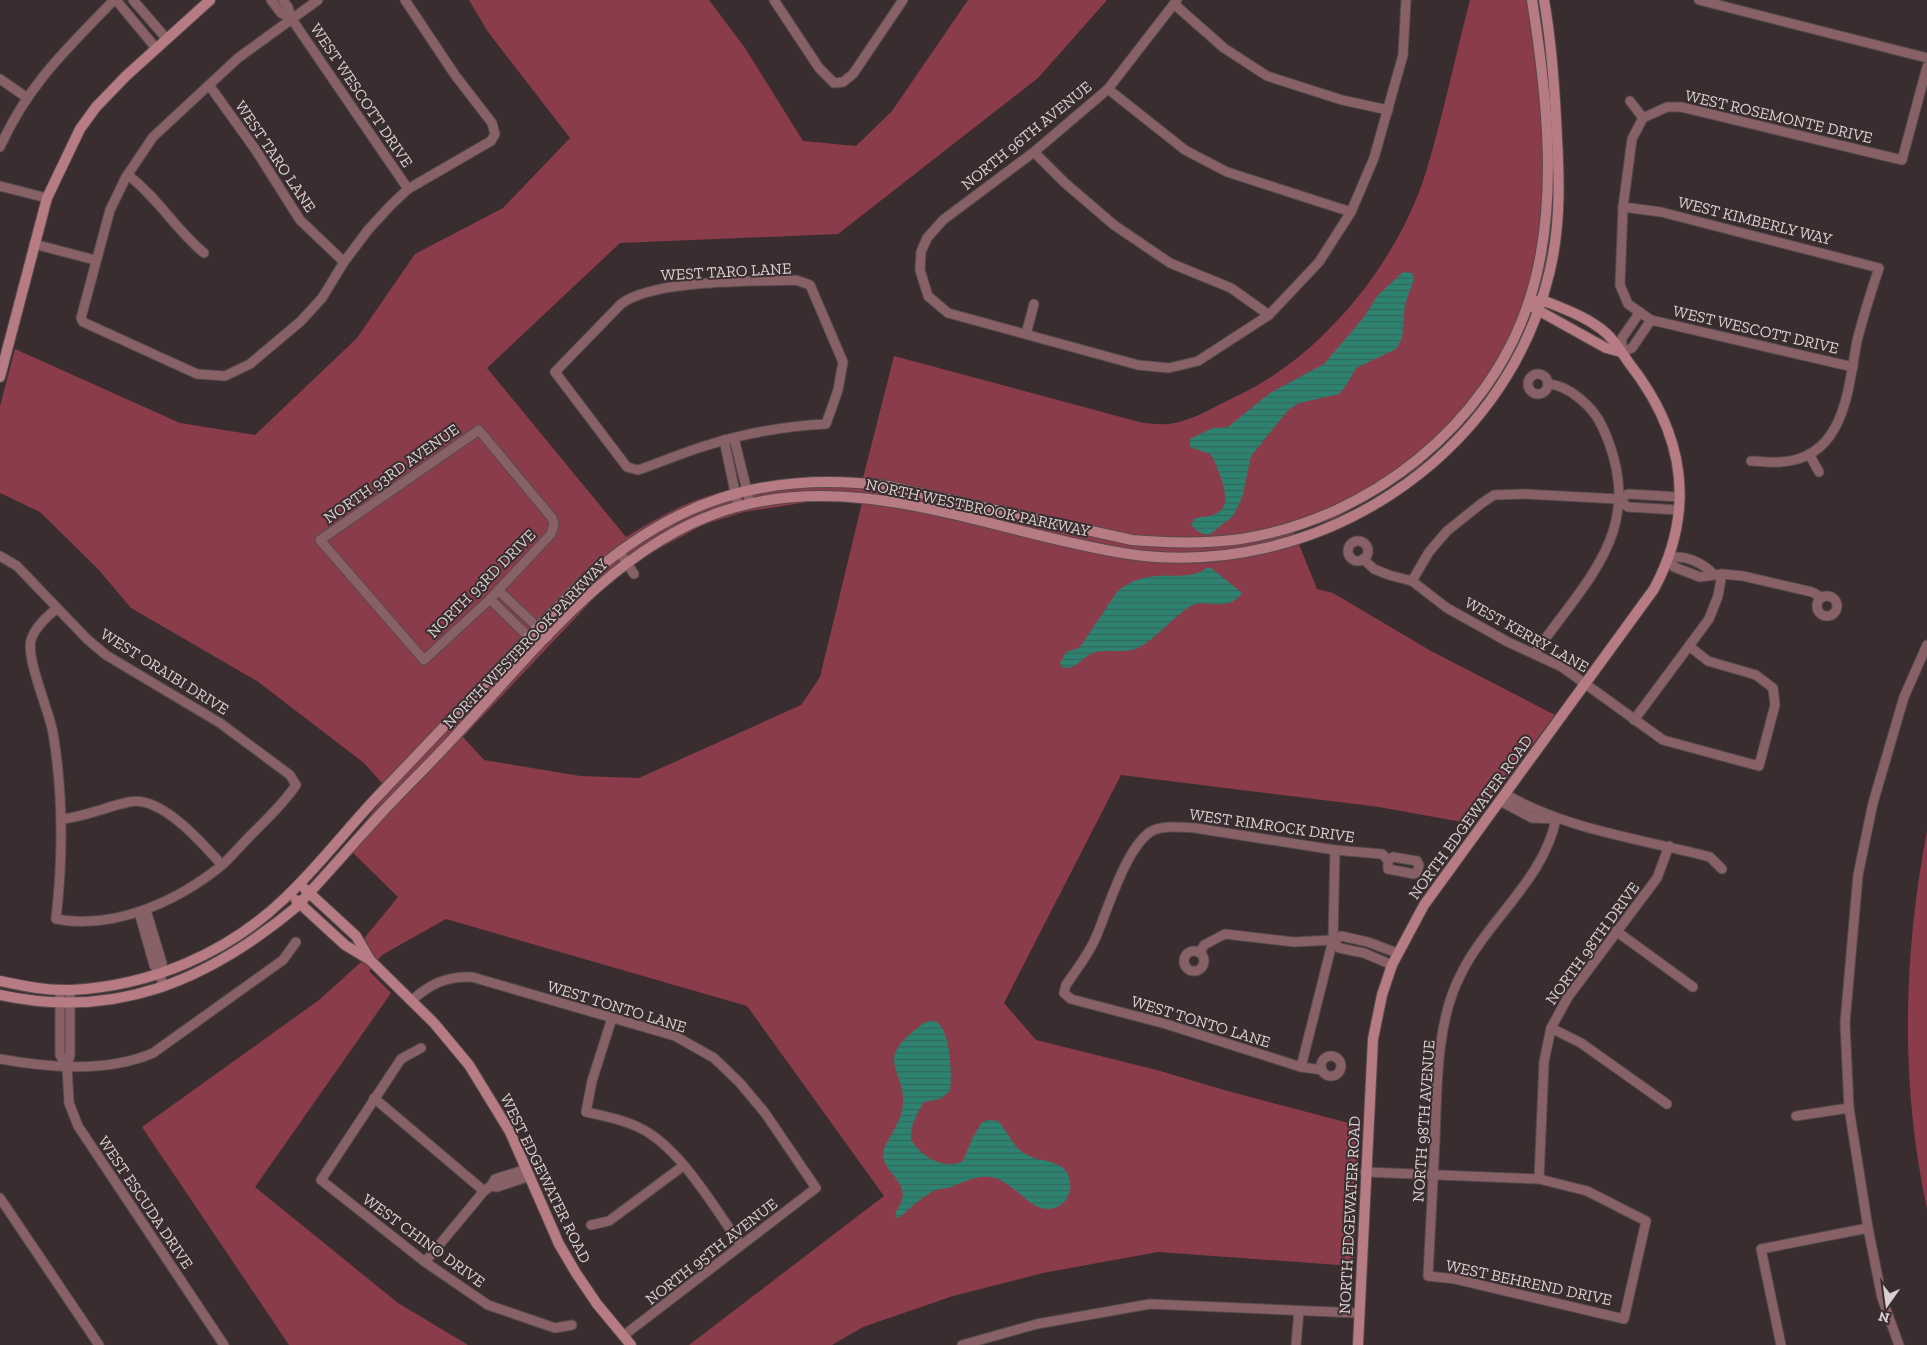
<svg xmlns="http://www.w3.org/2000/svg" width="1927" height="1345" viewBox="0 0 1927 1345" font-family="'Zilla Slab',serif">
  <defs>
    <pattern id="water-rules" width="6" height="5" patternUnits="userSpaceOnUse" patternTransform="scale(1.25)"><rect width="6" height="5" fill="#2d8370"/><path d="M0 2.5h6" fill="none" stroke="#35675c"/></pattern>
  </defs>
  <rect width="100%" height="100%" fill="#3a2d2f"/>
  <g fill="#8b3c4b" fill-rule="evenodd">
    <path d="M469 0H709L745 48 803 141 856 146 892 111 968 0H1107L1038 78 838 234 620 243 487 368 626 537C651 522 679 505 708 496 757 480 811 475 863 478L894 356 1143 423C1151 423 1161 425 1169 424 1193 421 1217 405 1239 395 1323 355 1398 262 1426 172 1443 116 1455 57 1470 0H1535L1542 35 1553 151 1548 253 1536 305 1506 361 1465 418 1418 468 1336 518 1294 532 1317 589 1333 593 1431 651 1555 715 1473 824 1379 807 1121 775 1004 1003 1036 1040 1157 1070 1224 1090 1360 1126 1353 1266 1158 1252 1043 1273 953 1296 863 1327 832 1345H689L884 1196 747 1006 446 919 382 955 369 971 391 993 255 1187 398 1303 468 1345H289L142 1127 319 1000 371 953 362 941 398 897 346 846 389 791 364 763 257 681 131 608 98 569 40 512 0 493V406L15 349 180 423 255 435 357 338 415 254 503 208 570 138 488 32ZM827 499 862 503 820 677 801 705 639 778 580 776 484 760 463 737 598 594 640 559 703 525 744 512Z"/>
    <path d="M1927 831V1209C1900 1084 1903 956 1927 831Z"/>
  </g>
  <g fill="url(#water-rules)">
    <path d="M1403 272 1412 273 1414 279 1405 304 1402 338 1396 349 1356 368 1347 384 1339 394 1299 403 1288 410 1251 456 1242 498 1233 516 1209 535C1203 535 1195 530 1191 525L1194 519C1202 516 1213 517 1220 511 1233 501 1218 470 1213 458L1210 454 1190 447V439L1213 428 1228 427 1270 393 1324 364 1364 317 1377 296Z"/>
    <path d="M1207 568H1211L1242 593C1225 615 1205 596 1189 607 1171 619 1157 638 1138 648 1122 655 1104 646 1089 655 1080 660 1074 671 1062 667L1060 663 1066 652 1079 648 1082 644 1117 592C1151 563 1181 586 1207 568Z"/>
    <path d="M935 1021C951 1029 952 1074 950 1091L940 1099 924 1102C917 1114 910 1125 911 1140 921 1156 944 1171 963 1161L972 1139 982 1122 989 1120 998 1121C1009 1133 1012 1147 1027 1155 1039 1161 1053 1160 1063 1168 1077 1181 1070 1207 1050 1209 1033 1210 1024 1195 1011 1187 987 1169 975 1178 951 1187 946 1189 941 1188 936 1190 923 1196 910 1208 899 1218L895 1216C896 1209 901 1205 902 1199 907 1181 884 1172 883 1155 882 1146 899 1126 902 1111 910 1071 872 1064 915 1030 921 1025 926 1020 935 1021Z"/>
  </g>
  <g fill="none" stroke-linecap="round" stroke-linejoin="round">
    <g stroke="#564a4c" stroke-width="11">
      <g id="street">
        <path d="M116 0 155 47"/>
        <path d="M133 0 166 38"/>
        <path d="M271 0 281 13 291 18"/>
        <path d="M283 0 288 7 291 18 408 189"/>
        <path d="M318 0 238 58 153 137 126 177 110 210 81 318 83 322 197 374 225 376 250 364 301 321 322 298 344 262 368 230 391 205 408 189 491 141 495 134 492 123 455 75 405 0"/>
        <path d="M774 0 819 68 834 83 843 82 853 74 903 0"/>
        <path d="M1177 0 1108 89 1034 152 943 220 927 238 921 252 920 270 928 296 948 313 1138 365 1169 368 1198 361 1269 315 1319 262 1351 212 1374 158 1403 55 1406 0"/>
        <path d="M1699 0 1927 58"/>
        <path d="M1174 4 1224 48 1267 76 1342 100 1388 110"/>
        <path d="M0 79 26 97"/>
        <path d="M209 85 255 149 300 220 344 262"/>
        <path d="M1108 89 1185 150 1227 172 1351 212"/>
        <path d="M1630 101 1643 118"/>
        <path d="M0 147C29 83 67 49 114 0"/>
        <path d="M1034 152 1065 183 1114 225 1170 263 1231 288 1269 315"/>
        <path d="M128 175C159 199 175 229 204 253"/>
        <path d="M0 186 47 198"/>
        <path d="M1623 207 1661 212 1879 268C1871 292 1863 317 1857 341 1848 389 1845 458 1781 462 1771 463 1761 461 1751 461"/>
        <path d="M34 244 95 260"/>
        <path d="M796 280 810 285 843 362 838 390 826 424C786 426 746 433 708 445 684 452 662 462 638 470L627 467 555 372 621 304C654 279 752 282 796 280Z"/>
        <path d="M1640 312 1622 338 1621 352 1632 348 1651 320"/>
        <path d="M1026 334 1034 304"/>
        <path d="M1853 367 1651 320 1628 304 1620 285 1623 207 1632 139 1643 118 1667 107H1681L1902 160 1927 67"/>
        <circle cx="1538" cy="384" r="10"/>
        <path d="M479 430 552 518 554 525 551 534 490 599 424 660 320 540Z"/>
        <path d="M734 438 750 503"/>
        <path d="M724 440 738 506"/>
        <path d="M1809 454 1819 472"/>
        <path d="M1618 499 1628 507 1679 510"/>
        <circle cx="1358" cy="551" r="10"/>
        <path d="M619 551 634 574"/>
        <path d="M0 556 17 566 87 639 106 655 220 723 290 775 296 785C284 803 268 818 253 833 242 844 232 856 221 866 176 902 114 930 56 919 63 858 63 793 53 733 49 710 26 660 31 640 35 627 47 617 57 608"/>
        <path d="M1363 559 1374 569 1389 575 1412 581 1447 608 1508 642 1562 667 1663 740 1759 766 1775 705 1773 688 1756 675 1708 661 1690 647"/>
        <path d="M1714 575C1704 563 1684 554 1669 558L1674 567 1700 577 1722 574 1743 576 1812 592 1821 597"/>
        <path d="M1412 581 1429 552 1447 531 1482 503 1494 495 1524 494 1618 499 1628 494 1680 497"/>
        <path d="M498 590 548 637"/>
        <circle cx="1827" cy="606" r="10"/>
        <path d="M490 599 538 646"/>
        <path d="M1535 653C1589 576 1649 527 1602 426 1593 407 1569 385 1548 384"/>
        <path d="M1634 720 1709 619 1718 596 1722 574"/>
        <path d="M1505 794C1567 830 1642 839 1710 857L1722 869"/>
        <path d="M1500 801 1532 818 1556 819"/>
        <path d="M61 819C85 817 105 807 129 802 161 795 202 843 222 865"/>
        <path d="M1393 857 1417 861 1419 865 1417 872 1414 874 1388 869V860Z"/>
        <path d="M146 910 162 963 160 974 163 987"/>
        <path d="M139 912 154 965 160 974"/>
        <path d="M1616 931 1693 987"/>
        <path d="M1333 940 1339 948 1364 953 1392 965"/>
        <circle cx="1194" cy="961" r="10"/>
        <path d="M1200 953 1204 945 1225 934 1294 942 1333 940 1341 936 1368 942 1397 953"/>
        <path d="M60 990V1055L67 1066"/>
        <path d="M70 990V1055L67 1066 69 1103 78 1126 224 1345"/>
        <path d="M411 1001C430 984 446 976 472 977L675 1036 714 1058 740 1083 765 1113 816 1188 623 1336"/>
        <path d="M612 1018 592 1081 586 1112C603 1116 622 1119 638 1127 680 1146 714 1208 741 1245"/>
        <path d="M1551 1028 1581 1043 1667 1104"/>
        <path d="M421 1048 401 1059 321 1180 425 1262 488 1305 555 1328 572 1325"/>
        <circle cx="1331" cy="1066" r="10"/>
        <path d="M0 1059C49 1068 107 1073 153 1053L283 960 296 942"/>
        <path d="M1301 1067 1333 940 1335 850"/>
        <path d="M1322 1070 1301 1067 1166 1024 1071 999 1064 993 1066 985C1076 970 1089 954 1096 937 1108 909 1125 850 1150 832 1161 825 1182 827 1195 828L1335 850 1382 854 1388 860"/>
        <path d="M374 1098 484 1191"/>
        <path d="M1796 1116 1849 1108"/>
        <path d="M1365 1172 1539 1179 1587 1191 1646 1221 1624 1319 1455 1279 1428 1276C1430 1231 1433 1185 1435 1140 1437 1088 1436 1023 1460 976 1486 921 1544 880 1556 819"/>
        <path d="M1539 1179 1544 1062 1551 1028 1568 997 1657 878 1669 846"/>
        <path d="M491 1186 495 1179 527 1169"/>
        <path d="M0 1198 99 1345"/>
        <path d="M591 1225 609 1221 683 1166"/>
        <path d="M425 1262 484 1191 491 1186 497 1187 530 1176"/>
        <path d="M962 1345 1037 1324 1150 1304 1358 1313"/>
        <path d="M1296 1345 1299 1311"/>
        <path d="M1781 1345 1761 1249 1868 1228"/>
        <path d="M1899 1345 1882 1298 1868 1228 1849 1108 1845 1023 1858 875 1873 803 1904 697 1927 645"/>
      </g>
    </g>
    <g stroke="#564a4c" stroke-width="12">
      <g id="secondary">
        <path d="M1534 308 1606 348 1621 352"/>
        <path d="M0 377 47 198 80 129 96 107 126 76 210 0"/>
        <path d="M305 889 356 936 370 960 434 1023 469 1065 510 1132 559 1244 576 1273 597 1304 631 1345"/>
        <path d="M296 900 345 945 370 960"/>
        <path d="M0 981C23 986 47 991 71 990 151 986 228 953 285 898 318 867 346 830 377 797 444 727 510 656 578 586 671 501 763 470 888 486L1132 540C1168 543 1205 544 1241 539 1369 519 1488 426 1529 301 1560 208 1547 95 1532 0"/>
        <path d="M0 995C115 1020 207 981 295 908 322 880 348 849 375 820 402 790 431 763 458 733 534 651 614 547 723 511 858 466 995 534 1129 554 1315 581 1505 459 1549 274 1562 223 1559 171 1556 119 1554 79 1551 40 1544 0"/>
        <path d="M1358 1345 1373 1039 1382 995 1392 965 1424 905 1654 589C1697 509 1684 433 1629 363 1622 353 1615 341 1606 333 1588 317 1564 309 1542 300L1537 301"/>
      </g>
    </g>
    <use href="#street" stroke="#876166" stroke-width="9"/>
    <use href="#secondary" stroke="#b67b83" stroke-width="10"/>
  </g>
  <g text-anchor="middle" stroke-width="4" stroke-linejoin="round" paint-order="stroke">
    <g font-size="16" fill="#d8cfd0" stroke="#3a2d2f">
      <text transform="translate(362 95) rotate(56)" y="6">WEST WESCOTT DRIVE</text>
      <text transform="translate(1779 116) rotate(13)" y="6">WEST ROSEMONTE DRIVE</text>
      <text transform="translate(1026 135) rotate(-39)" y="6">NORTH 96TH AVENUE</text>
      <text transform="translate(276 156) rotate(56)" y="6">WEST TARO LANE</text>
      <text transform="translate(1755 220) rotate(14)" y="6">WEST KIMBERLY WAY</text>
      <text transform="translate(726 271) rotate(-3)" y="6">WEST TARO LANE</text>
      <text transform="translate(1756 329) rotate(13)" y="6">WEST WESCOTT DRIVE</text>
      <text transform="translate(391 473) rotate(-35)" y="6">NORTH 93RD AVENUE</text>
      <text transform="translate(978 507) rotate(12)" y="6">NORTH WESTBROOK PARKWAY</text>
      <text transform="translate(481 583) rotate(-45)" y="6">NORTH 93RD DRIVE</text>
      <text transform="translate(1527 634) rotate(29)" y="6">WEST KERRY LANE</text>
      <text transform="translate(525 643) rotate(-46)" y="6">NORTH WESTBROOK PARKWAY</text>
      <text transform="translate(165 671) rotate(32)" y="6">WEST ORAIBI DRIVE</text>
      <text transform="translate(1470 817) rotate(-54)" y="6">NORTH EDGEWATER ROAD</text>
      <text transform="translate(1272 825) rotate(8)" y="6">WEST RIMROCK DRIVE</text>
      <text transform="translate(1592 943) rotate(-54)" y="6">NORTH 98TH DRIVE</text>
      <text transform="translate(617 1006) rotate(17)" y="6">WEST TONTO LANE</text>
      <text transform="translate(1201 1021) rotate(17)" y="6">WEST TONTO LANE</text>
      <text transform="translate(1423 1121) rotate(-86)" y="6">NORTH 98TH AVENUE</text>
      <text transform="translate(546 1178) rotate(64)" y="6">WEST EDGEWATER ROAD</text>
      <text transform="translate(146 1202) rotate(56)" y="6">WEST ESCUDA DRIVE</text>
      <text transform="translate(1349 1215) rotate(-87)" y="6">NORTH EDGEWATER ROAD</text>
      <text transform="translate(424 1240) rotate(36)" y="6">WEST CHINO DRIVE</text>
      <text transform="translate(711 1251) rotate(-38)" y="6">NORTH 95TH AVENUE</text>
      <text transform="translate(1529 1282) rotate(12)" y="6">WEST BEHREND DRIVE</text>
    </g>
  </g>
  <g transform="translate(1887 1305) rotate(194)" stroke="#3a2d2f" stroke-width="4" paint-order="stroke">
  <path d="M0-4L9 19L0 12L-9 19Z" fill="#d8cfd0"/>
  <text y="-8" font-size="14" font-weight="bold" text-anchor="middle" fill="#d8cfd0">N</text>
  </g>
</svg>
